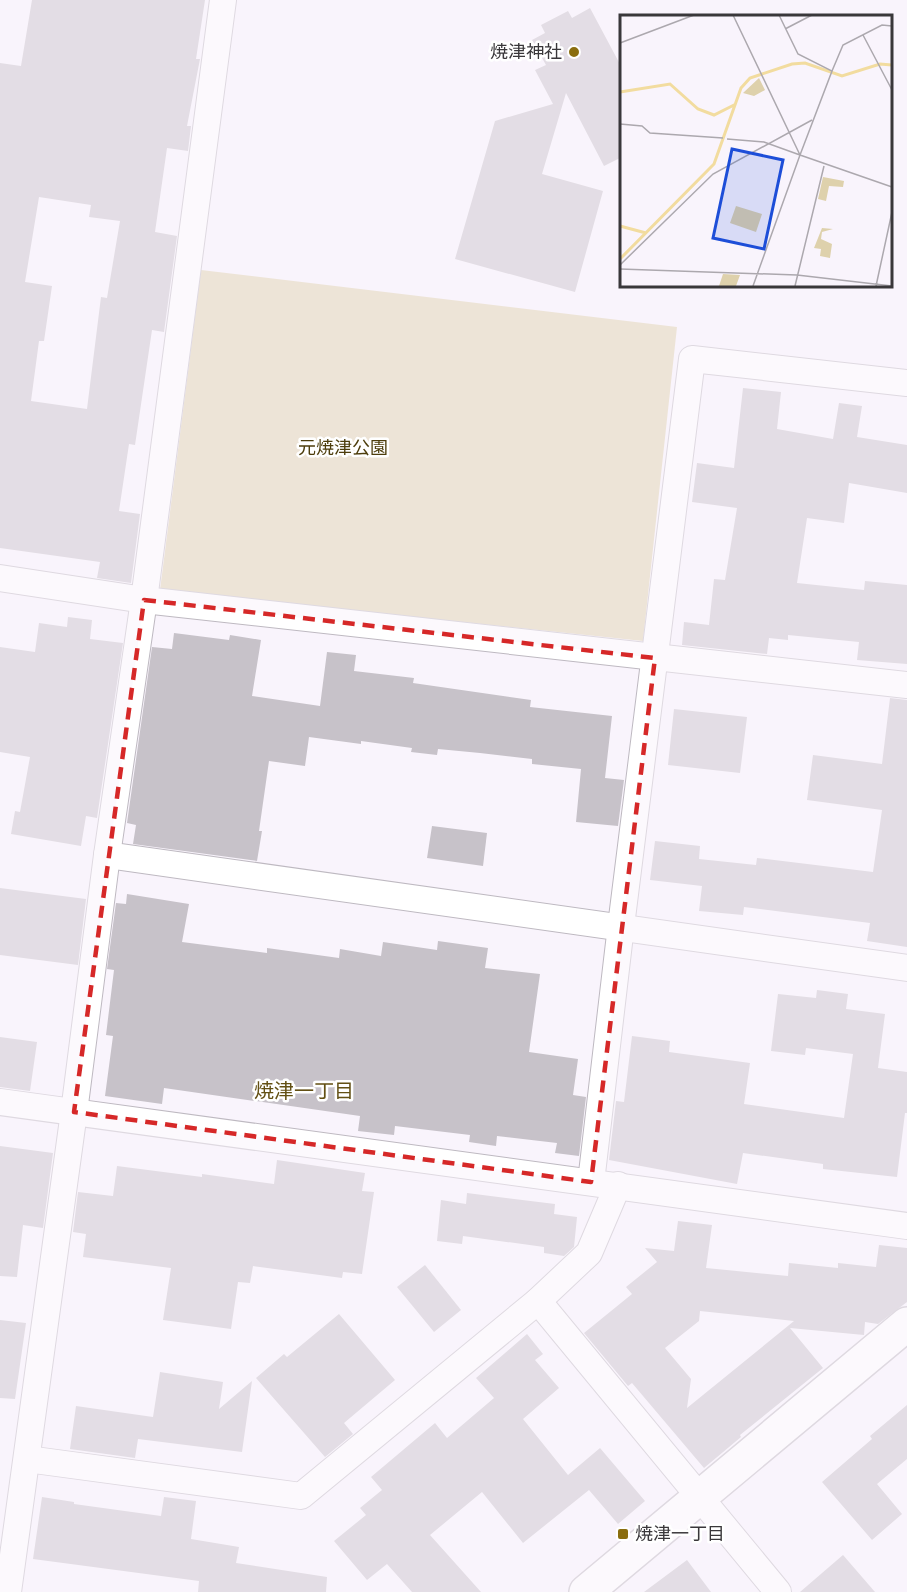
<svg xmlns="http://www.w3.org/2000/svg" width="907" height="1592" viewBox="0 0 907 1592" font-family="'Golos Text','Noto Sans JP',sans-serif">
  <rect width="100%" height="100%" fill="#f9f4fc"/>
  <path fill="#ded1ac" d="M201 270 677 327 643 641 160 590Z"/>
  <g fill="#c7c2c9" fill-rule="evenodd">
    <path d="M32 0H205L196 59H200L187 126H191L188 151 167 148 155 232 177 236 164 332 152 330 135 445 129 444 119 511 140 514 131 583 97 578 100 562 0 548V63L21 66ZM39 197 91 205 89 217 120 221 107 298 101 297 87 409 31 401 39 341H44L52 286 25 282Z"/>
    <path d="M590 8 622 68V157L604 166 566 93 542 174 603 191 575 292 455 259 495 121 553 104 535 70 546 65 532 40 545 33 541 25 568 11 572 18Z"/>
    <path d="M743 388 781 392 777 429 833 439 839 403 862 406 857 437 907 445V493L849 483 844 523 807 518 797 583 864 590 865 581 907 585V664L857 660 859 642 788 635V640L769 638 767 654 682 645 684 622 709 625 714 579 725 580 737 508 692 502 697 463 734 468Z"/>
    <path d="M68 617 92 620 90 639 123 643 97 818 86 816 81 846 11 834 15 811 20 812 30 757 0 752V647L35 652 39 623 67 627Z"/>
    <path d="M174 633 229 640 230 635 261 640 252 696 320 706 327 652 356 655 354 671 414 678 413 683 531 700 530 707 612 716 605 778 624 780 618 826 576 822 581 769 532 764V759L480 753 438 749 437 755 411 752 412 748 361 741V744L309 737 305 766 269 761 259 831H262L257 861 133 844 136 825 127 823 152 647 172 649Z"/>
    <path d="M890 698 907 700V947L867 941 870 923 744 907 743 915 699 911 702 886 650 880 655 841 700 846 699 859 756 865 757 858 873 872 882 810 807 800 813 755 882 764Z"/>
    <path d="M674 709 747 717 740 773 668 765Z"/>
    <path d="M432 826 487 833 483 866 427 858Z"/>
    <path d="M0 888 86 899 78 965 0 955Z"/>
    <path d="M127 894 189 904 182 942 267 953V948L339 958 340 949 381 956 383 942 437 950 438 941 488 948 485 968 540 974 529 1052 578 1059 573 1095 586 1097 579 1156 555 1153 557 1143 497 1136 496 1146 469 1142 470 1135 395 1126 394 1135 358 1131 360 1116 164 1088 162 1104 105 1096 113 1036 106 1035 114 970 107 969 116 903 126 904Z"/>
    <path d="M817 990 848 994 846 1009 885 1014 878 1068 907 1072V1113H905L897 1177 823 1169V1164L743 1153 737 1184 609 1160 616 1101 624 1102 632 1036 670 1041 669 1052 750 1063 744 1104 844 1118 853 1054 806 1048 805 1055 771 1051 778 994 816 998Z"/>
    <path d="M0 1037 37 1042 30 1091 0 1087Z"/>
    <path d="M0 1146 53 1153 43 1228 23 1225 17 1277 0 1276Z"/>
    <path d="M277 1160 365 1173 362 1191 374 1192 362 1274 343 1272 342 1278 253 1266 250 1283 238 1282 231 1329 163 1320 171 1268 83 1257 86 1234 73 1232 78 1192 113 1196 117 1166 202 1177V1174L274 1184Z"/>
    <path d="M467 1193 555 1204 554 1214 577 1217 574 1247 564 1256 544 1253V1247L463 1236 462 1244 437 1241 441 1200 466 1204Z"/>
    <path d="M678 1221 712 1225 706 1268 788 1276 789 1263 838 1268V1263L876 1267 879 1245 907 1248V1302L878 1324 865 1322 864 1335 790 1328 823 1368 740 1435 741 1437 704 1468 632 1383 628 1386 584 1333 632 1294 626 1287 657 1262 645 1248 674 1251ZM700 1311 794 1321 687 1408 691 1379 665 1348 699 1321Z"/>
    <path d="M425 1265 461 1310 434 1332 397 1287Z"/>
    <path d="M339 1314 395 1380 344 1423 353 1434 325 1457 256 1378 284 1354 287 1357Z"/>
    <path d="M0 1320 26 1323 15 1399 0 1398Z"/>
    <path d="M527 1334 543 1354 535 1360 559 1388 523 1419 568 1475 600 1448 645 1501 618 1524 589 1490 523 1543 482 1492 430 1535 481 1592H412L387 1564 367 1580 334 1541 366 1515 360 1508 382 1490 371 1477 435 1423 447 1438 494 1398 476 1378Z"/>
    <path d="M160 1372 223 1382 219 1409 252 1381 242 1452 138 1439 135 1458 70 1449 76 1406 153 1417Z"/>
    <path d="M907 1405V1459L877 1484 902 1514 872 1540 822 1482 872 1439 870 1436Z"/>
    <path d="M42 1497 74 1502V1504L161 1516 164 1497 196 1501 191 1539 239 1547 236 1563 327 1577 326 1592H198L199 1581 33 1559Z"/>
    <path d="M843 1555 875 1592H800Z"/>
    <path d="M687 1560 711 1592H644Z"/>
  </g>
  <g fill="none" stroke-linecap="round" stroke-linejoin="round">
    <g stroke="#beb9c1" stroke-width="28">
      <g id="street">
        <path d="M0 578 144 600 907 685"/>
        <path d="M107 855 907 968"/>
        <path d="M0 1102 907 1226"/>
        <path d="M591 1182 621 926 692 359 907 383"/>
        <path d="M538 1301 778 1592"/>
        <path d="M27 1459 301 1496 538 1301 589 1253 618 1185"/>
        <path d="M8 1592 74 1112 107 855 144 600 223 0"/>
      </g>
    </g>
    <g stroke="#beb9c1" stroke-width="36">
      <path id="secondary" d="M586 1592 907 1324"/>
    </g>
    <use href="#street" stroke="#fff" stroke-width="26"/>
    <use href="#secondary" stroke="#fff" stroke-width="33"/>
  </g>
  <path d="M0 0H907V1592H0ZM144 600 655 658 591 1182 74 1112Z" fill="#f9f4fc" fill-opacity=".55" fill-rule="evenodd"/>
  <path fill="none" stroke="#d62828" stroke-width="4.5" stroke-dasharray="12 8" stroke-linejoin="round" d="M144 600 655 658 591 1182 74 1112Z"/>
  <g fill="#8a6d0e" stroke="#fff" stroke-width="2">
    <circle cx="574" cy="52" r="6"/>
    <rect x="617" y="1528" width="12" height="12" rx="3"/>
  </g>
  <g text-anchor="middle" stroke-width="5" stroke-linejoin="round" paint-order="stroke">
    <g font-size="18" fill="#39373a" stroke="#fff" text-anchor="end">
      <text x="562" y="58">焼津神社</text>
      <text x="635" y="1540" text-anchor="start">焼津一丁目</text>
    </g>
    <g font-size="18" fill="#4d3d0c" stroke="#fff">
      <text x="343" y="454">元焼津公園</text>
    </g>
    <g font-size="20" fill="#635014" stroke="#fff">
      <text x="304" y="1098">焼津一丁目</text>
    </g>
  </g>
  <g transform="translate(620 15)">
    <rect width="272" height="272" fill="#f9f4fc"/>
    <path d="M139 63 145 75 134 81 123 78ZM203 162 224 166 223 172 209 171 206 186 198 184ZM116 191 142 199 136 217 110 208ZM202 213 213 214 202 217 201 224 212 229 210 243 200 241 201 234 194 233ZM103 259 120 260 116 271H99Z" fill="#ded1ac"/>
    <path fill="none" stroke="#f2dc9f" stroke-width="3" d="M0 77 50 69 78 94 94 100 116 89M0 211 26 218M0 244 94 149 121 73 130 63 172 49 185 48 222 61 260 49 272 50"/>
    <path fill="none" stroke="#aca8ae" stroke-width="1.5" d="M113 0 180 140M159 0 178 39 212 56 180 140M165 14 192 0M243 20 272 75M0 28 74 0M212 56 223 30 262 10 272 11M0 109 22 111 30 118 103 123M107 124 144 127 180 140 133 271M180 140 272 172M0 250 93 159 192 105M0 254 177 260 272 271M175 271 204 151M256 271 272 197"/>
    <path fill="#1d4ed8" fill-opacity="0.15" stroke="#1d4ed8" stroke-width="3" d="M112 134 163 145 144 234 93 223Z"/>
    <rect width="272" height="272" fill="none" stroke="#39373a" stroke-width="3"/>
  </g>
</svg>
